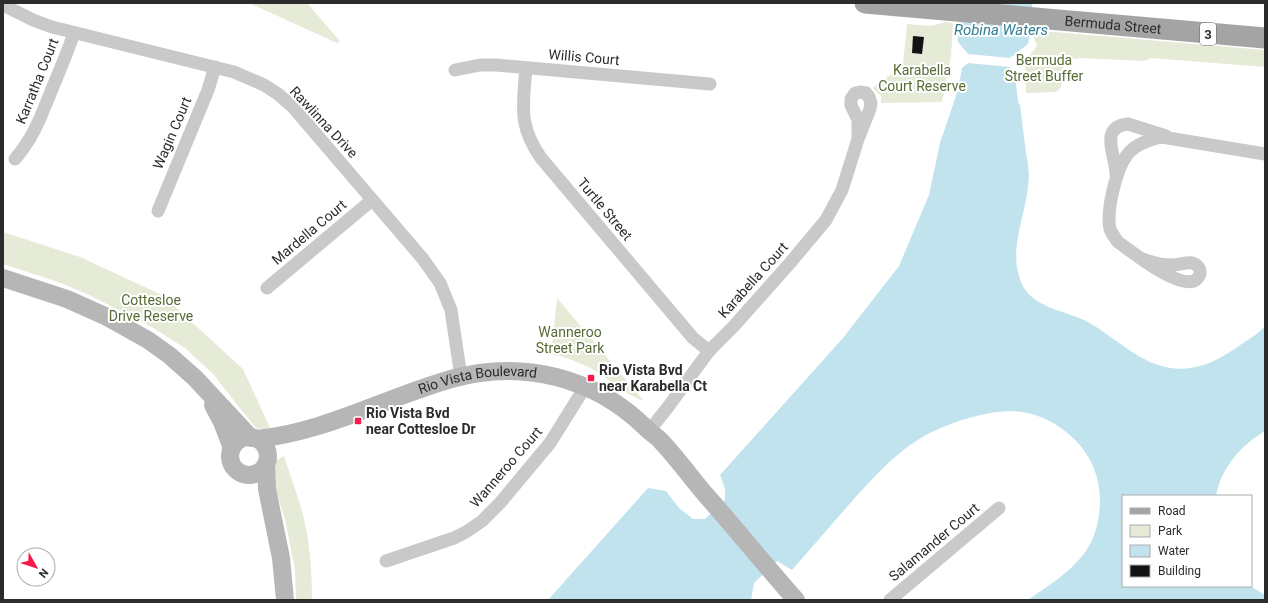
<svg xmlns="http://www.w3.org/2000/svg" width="1268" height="603" viewBox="0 0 1268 603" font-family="Roboto,sans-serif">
  <rect width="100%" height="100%" fill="#fff"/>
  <g fill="#e5ebd7">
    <path d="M249 3H307L340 41 337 43Z"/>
    <path d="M946 22 953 23 951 56 942 102 881 103V96L873 88 903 65 907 24 931 26Z"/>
    <path d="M1031 30 1265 50V67L1151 58 1144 61 1081 58 1064 61 1061 87 1056 92 1026 93 1025 61 1037 46Z"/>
    <path d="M3 232 80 257 162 295 243 369 270 428 262 430 255 427 213 374 185 348 150 326 89 295 58 282 3 264Z"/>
    <path d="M557 298 644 401C630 397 617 386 605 377 588 366 571 358 551 354Z"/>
    <path d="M284 456C290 476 298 495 303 515 310 542 312 572 312 600H296L295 570 285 519 274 485 273 467 277 460Z"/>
  </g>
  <g fill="#c1e3ee">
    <path d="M963 3H1032L1031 30 1028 44 1010 58 968 54 958 42 957 23Z"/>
    <path d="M968 63 1010 67 1015 75 1018 102 1020 105C1022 121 1024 137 1026 153 1028 164 1030 176 1028 186 1025 218 1008 250 1021 282 1031 307 1062 310 1084 320 1106 331 1125 350 1148 361 1185 378 1213 365 1243 343 1251 338 1259 333 1265 326V431C1241 445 1221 468 1216 496H1123V586H1250L1265 595V600H1028C1050 584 1075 570 1089 546 1102 522 1104 490 1092 464 1079 435 1045 412 1013 411 987 411 958 420 934 431 898 448 872 479 846 508 828 529 810 549 792 570L777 561 754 583 751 600H548L648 488 666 491 679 508 693 519H705L725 500V489L720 475 843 338 899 266 929 195 940 143 958 90 962 68Z"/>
  </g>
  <path fill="#131313" d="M913 36 924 37 922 54 912 53Z"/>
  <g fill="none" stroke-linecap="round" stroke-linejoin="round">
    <g stroke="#c9c9c9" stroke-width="13">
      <path d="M3 5 33 20 52 27 234 72 264 85 278 94 293 107 304 120 423 259 440 283 451 310 461 377"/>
      <path d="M526 68C523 106 518 125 541 158L693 338 709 351"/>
      <path d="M455 70 480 65H496L710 84"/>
      <path d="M15 159C33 138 40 119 50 94 58 74 67 54 74 33"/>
      <path d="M1116 174C1116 156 1098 127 1128 124L1166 136"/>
      <path d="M158 211 208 90 215 67"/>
      <path d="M1143 259C1153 263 1163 265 1173 265 1179 265 1186 262 1192 263 1197 264 1201 269 1200 274 1199 277 1196 280 1194 281 1175 287 1134 253 1118 242 1115 238 1112 234 1110 229 1106 212 1116 169 1127 155 1135 144 1149 140 1162 137L1265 154"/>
      <path d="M267 288 372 200"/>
      <path d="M649 431 668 407 709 351 733 327 790 263 826 220 842 190 858 139 870 109 871 103 869 97 866 93 860 92 855 93 851 99V105L858 120V139"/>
      <path d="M386 561 454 538 466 532 482 521 500 503 550 443 585 387"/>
      <path d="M890 600 999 508"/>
    </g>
    <g stroke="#b6b6b6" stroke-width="18">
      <path d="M3 278 67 299 105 316 148 340 169 355 195 378 251 438"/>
      <path d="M213 405 222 422 232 448"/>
      <circle cx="249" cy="456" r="19"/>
      <path id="s1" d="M257 439C325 432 385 398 451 379 522 359 595 377 647 429 651 433 656 436 660 440 676 457 690 476 705 494 736 529 765 565 796 600"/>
      <path d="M266 464 267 489 281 558 285 600"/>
    </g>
    <path stroke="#a4a4a4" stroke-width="21" id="s2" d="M865 3 1265 38"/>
  </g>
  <g fill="#f61a4d" stroke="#fff" stroke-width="1.5">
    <rect x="587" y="374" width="8" height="8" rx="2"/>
    <rect x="354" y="417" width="8" height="8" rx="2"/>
  </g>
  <g text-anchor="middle" stroke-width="4" stroke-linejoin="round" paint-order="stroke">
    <rect fill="#fff" stroke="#6b6b6b" stroke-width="1" x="1200" y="23" width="16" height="22" rx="3"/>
    <g font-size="13" font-weight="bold" fill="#2c2c2c">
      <text x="1208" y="39">3</text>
    </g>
    <g font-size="14" fill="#2c2c2c" stroke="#fff">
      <text dy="5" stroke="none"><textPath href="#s2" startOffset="249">Bermuda Street</textPath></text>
      <text transform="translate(584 57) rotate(5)" y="5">Willis Court</text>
      <text transform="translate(37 81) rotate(-68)" y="5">Karratha Court</text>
      <text transform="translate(324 122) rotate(47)" y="5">Rawlinna Drive</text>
      <text transform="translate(172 133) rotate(-67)" y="5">Wagin Court</text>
      <text transform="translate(605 209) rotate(50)" y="5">Turtle Street</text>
      <text transform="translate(309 232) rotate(-40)" y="5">Mardella Court</text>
      <text transform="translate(753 280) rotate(-48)" y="5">Karabella Court</text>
      <text dy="5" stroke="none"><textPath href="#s1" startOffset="230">Rio Vista Boulevard</textPath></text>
      <text transform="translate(506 467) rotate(-49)" y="5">Wanneroo Court</text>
      <text transform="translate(934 542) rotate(-40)" y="5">Salamander Court</text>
    </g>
    <g font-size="14" fill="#576b35" stroke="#fff">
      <text x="1044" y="65">Bermuda<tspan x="1044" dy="16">Street Buffer</tspan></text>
      <text x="922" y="75">Karabella<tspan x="922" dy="16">Court Reserve</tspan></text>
      <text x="151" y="305">Cottesloe<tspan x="151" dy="16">Drive Reserve</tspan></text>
      <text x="570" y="337">Wanneroo<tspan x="570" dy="16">Street Park</tspan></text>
    </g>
    <g font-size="14" font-weight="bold" fill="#2c2c2c" stroke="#fff" text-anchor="start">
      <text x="599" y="375">Rio Vista Bvd<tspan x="599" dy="16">near Karabella Ct</tspan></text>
      <text x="366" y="418">Rio Vista Bvd<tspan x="366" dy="16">near Cottesloe Dr</tspan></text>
    </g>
    <g font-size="15" font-style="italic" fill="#337e95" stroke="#fff">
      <text x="1001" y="35">Robina Waters</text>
    </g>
  </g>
  <rect width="1268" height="603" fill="none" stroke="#2c2c2c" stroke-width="8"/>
  <rect x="1122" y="495" width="130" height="92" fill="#ffffff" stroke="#ababab"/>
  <rect x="1130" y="508" width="20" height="6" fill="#a4a4a4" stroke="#ababab"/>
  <text x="1158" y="515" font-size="12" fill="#2c2c2c">Road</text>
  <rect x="1130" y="525" width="20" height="12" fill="#e5ebd7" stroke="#ababab"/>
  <text x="1158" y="535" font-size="12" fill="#2c2c2c">Park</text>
  <rect x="1130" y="545" width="20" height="12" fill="#c1e3ee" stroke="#ababab"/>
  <text x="1158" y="555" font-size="12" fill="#2c2c2c">Water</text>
  <rect x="1130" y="565" width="20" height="12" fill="#131313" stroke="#ababab"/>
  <text x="1158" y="575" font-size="12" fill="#2c2c2c">Building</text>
  <g transform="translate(36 567) rotate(129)"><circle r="19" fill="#ffffff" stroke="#ababab"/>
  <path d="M0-3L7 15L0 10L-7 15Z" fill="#f61a4d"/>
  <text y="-6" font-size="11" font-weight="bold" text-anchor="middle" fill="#2c2c2c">N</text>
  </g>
</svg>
